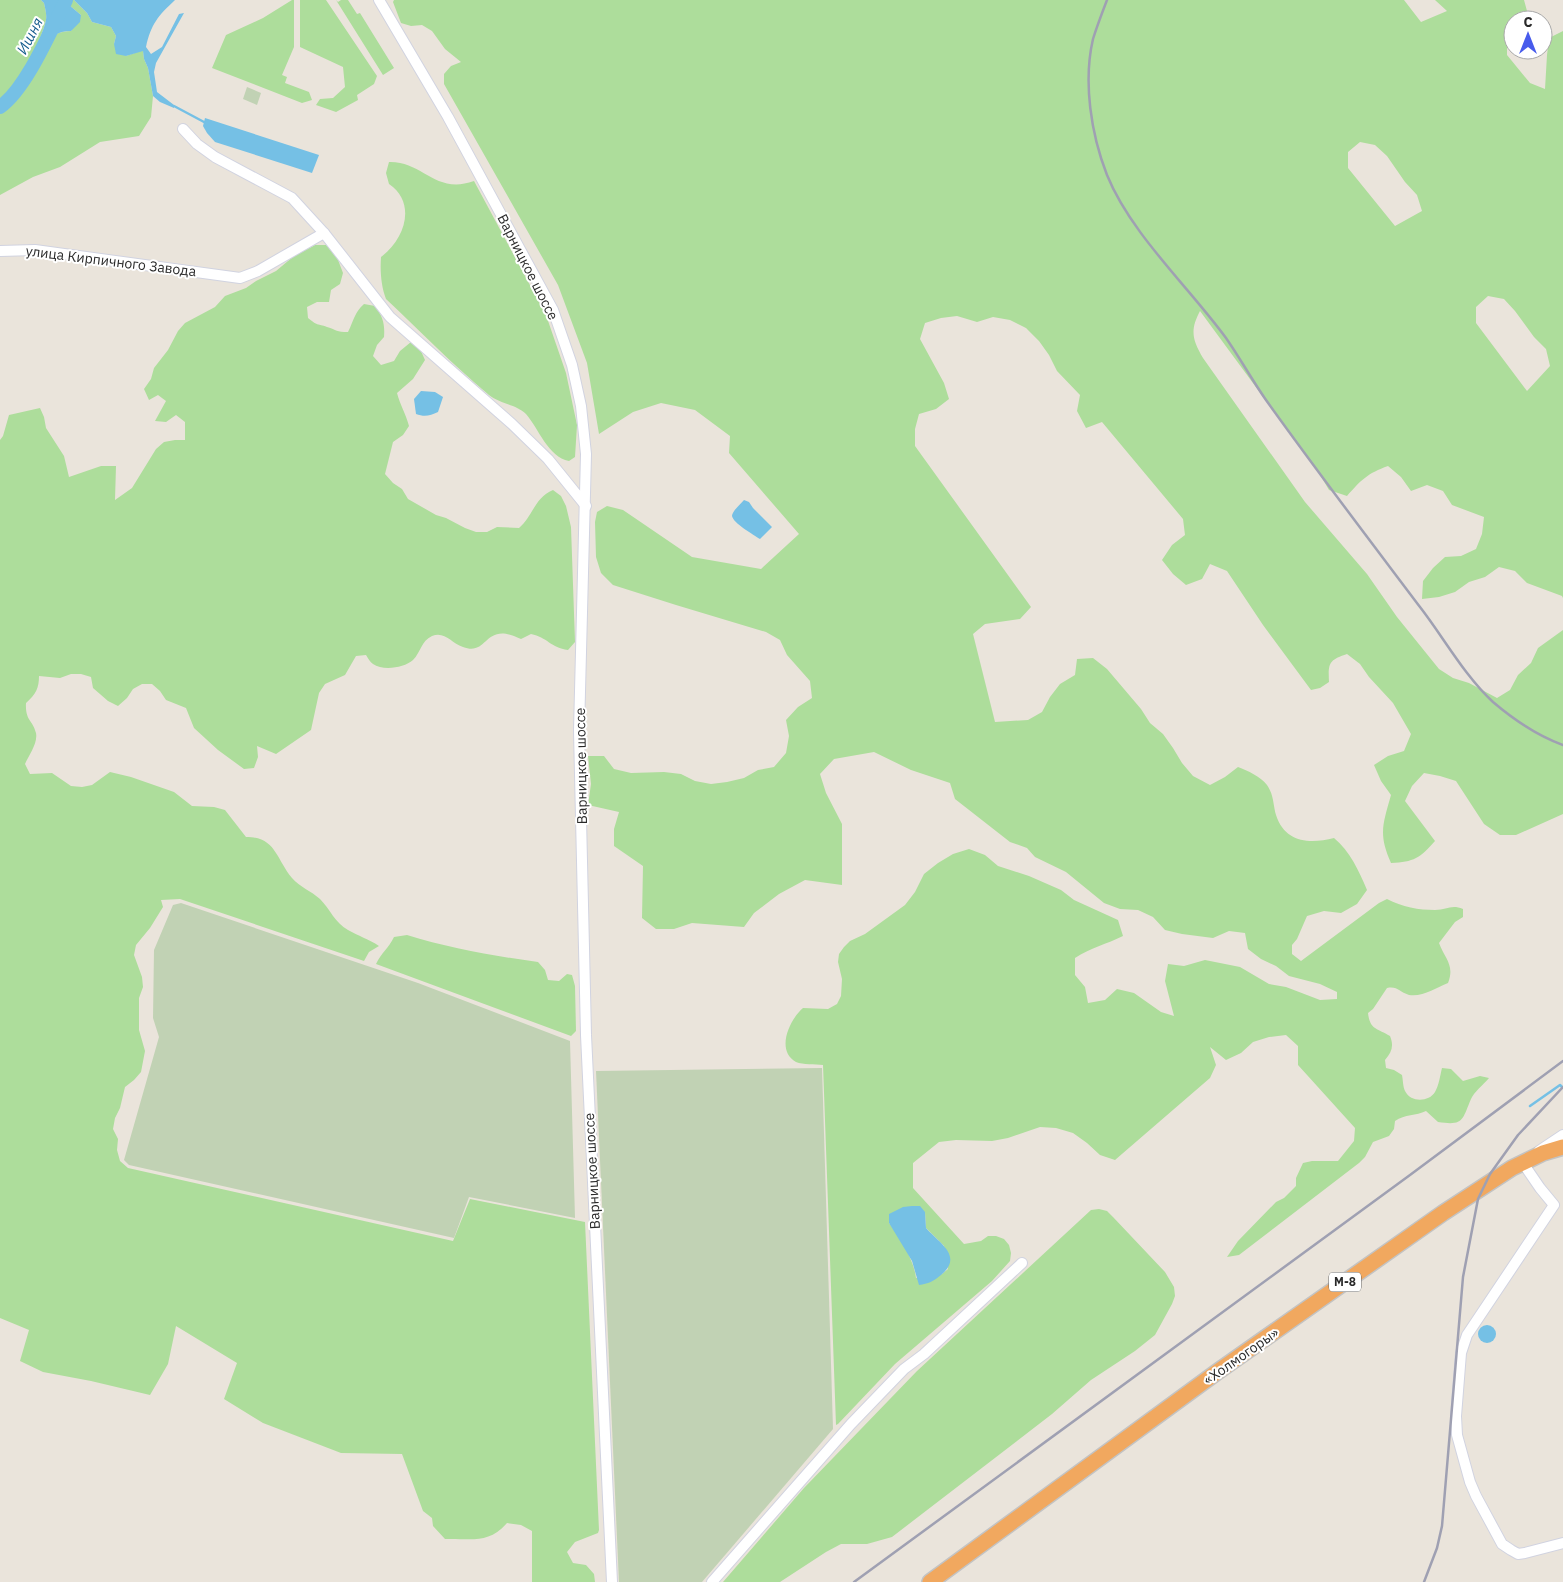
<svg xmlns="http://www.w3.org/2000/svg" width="1563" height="1582" viewBox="0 0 1563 1582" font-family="'IBM Plex Sans',sans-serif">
  <rect width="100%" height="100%" fill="#eae4db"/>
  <g fill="#addd9b" fill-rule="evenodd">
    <path d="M0 0H41L44 3C45 8 47 15 46 20 44 29 38 44 33 52L36 61C42 43 50 32 71 31L81 15 63 0H74L87 13 92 22 111 27 116 36 114 44 126 56 143 50 144 59 148 68 153 96 151 117 139 136 100 142 60 167 33 177 0 195Z"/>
    <path d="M292 0H294V47L282 75 287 77 285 83 309 92 312 100 302 103 212 68 226 35 263 18Z"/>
    <path d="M300 0H326L377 76 374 84 357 95 358 100 336 112 316 105 320 99 333 98 345 87 343 67 300 47Z"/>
    <path d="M336 0 338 2 341 0H348L357 14 360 13 394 68 383 75Z"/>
    <path d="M394 0H1404L1421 22 1447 11 1435 0H1524L1527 11 1522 20H1513V32L1507 38V55L1530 83 1545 89 1547 55 1549 38 1563 31V598L1562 596 1527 583 1515 571 1499 567 1485 577 1469 582 1455 592 1439 597 1422 599 1423 581 1433 568 1445 557 1461 556 1476 549 1482 534 1484 517 1452 505 1443 491 1427 485 1411 491 1401 477 1388 466C1368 473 1361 480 1347 496L1329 490 1319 473 1200 311C1190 330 1192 339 1203 358L1305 502 1367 574 1397 617 1439 669 1453 678 1469 683 1497 698 1510 690 1518 675 1531 663 1538 648 1563 630V814L1516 835H1500L1484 824 1456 781 1440 776 1424 773 1412 786 1405 801 1435 841C1420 858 1414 862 1391 863 1378 834 1383 824 1391 795L1381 781 1374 765 1388 756 1404 751 1411 734 1393 703 1369 677 1360 664 1347 654C1329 660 1328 663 1329 682L1320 688 1311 690 1263 625 1227 571 1210 564 1202 579 1186 585 1173 574 1162 560 1172 545 1185 535 1183 519 1102 422 1086 428 1077 411 1080 395 1057 371 1049 355 1039 341 1026 328 1010 320 993 317 977 322 957 316 941 318 925 323 920 339 944 383 949 399 936 409 919 414 915 429V446L1031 607 1020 619 985 624 973 634 995 722 1028 720 1042 712 1050 697 1060 684 1075 675 1077 659 1093 658 1107 669 1141 709 1150 723 1163 734 1173 748 1182 763 1193 776 1210 785 1225 777 1238 767C1248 771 1260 776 1267 785 1274 795 1273 805 1276 815 1285 843 1310 844 1334 838 1350 851 1359 871 1367 890L1357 904 1341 913 1324 911 1307 916 1297 939 1292 945V954L1301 961 1379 903 1387 899C1402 907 1419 910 1435 910 1447 910 1451 904 1463 909V917L1455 922 1439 943C1445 959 1455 965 1448 983 1436 988 1423 997 1409 995 1399 992 1398 986 1387 988L1373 1009 1368 1013C1370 1030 1377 1028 1390 1036 1394 1046 1392 1052 1385 1060L1386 1068 1394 1070 1402 1075C1403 1080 1403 1087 1405 1091 1411 1103 1429 1102 1435 1092 1439 1085 1440 1076 1442 1068L1451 1069 1463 1081 1480 1076 1489 1078C1483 1085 1474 1092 1471 1099 1462 1120 1464 1126 1438 1122L1426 1111C1416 1116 1405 1114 1395 1121L1394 1129 1389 1136 1373 1142 1365 1157 1359 1163 1239 1255 1227 1257 1238 1241 1276 1202 1284 1198 1296 1186V1178L1303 1163 1312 1161H1338L1354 1141 1355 1128 1298 1065V1046L1286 1035 1269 1037 1253 1042 1241 1053 1226 1060 1210 1047 1216 1065 1210 1078 1115 1160 1100 1155 1087 1143 1073 1133 1056 1128 1040 1127 1008 1138 992 1141 956 1140 939 1142 913 1163V1188L964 1244 981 1241 988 1236H996L1004 1239 1009 1245 1011 1253 1010 1261 992 1281 895 1364 838 1424 836 1425 823 1065C815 1064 803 1065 796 1062 775 1050 790 1019 803 1008L828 1009 837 1004 841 996 842 979 838 962 839 954 844 947 850 941 865 934 905 905 915 892 924 874 938 863 953 854 969 849 985 855 998 866 1029 876 1061 890 1074 900 1118 920 1123 936C1107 944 1090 948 1075 958V975L1085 987 1088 1003 1105 1000 1117 989 1134 993 1161 1012 1174 1016 1165 981 1168 964 1184 966 1205 960 1240 967 1269 984 1286 987 1320 1000 1337 999V992L1320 984 1289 976 1276 966 1261 959 1248 949 1245 933 1229 931 1213 938 1182 934 1165 930 1153 917 1138 910 1120 909 1104 903 1066 872 1035 857 1027 848 1010 842 955 799 950 783 911 770 874 752 834 759 820 774 826 793 842 824V885L805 880 779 894 754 913 744 927 692 923 674 929H656L642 918 643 866 614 846V829L619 812 588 805 591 784 588 756H604L614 769 631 773 664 772 681 774 695 781 711 784 727 782 744 778 758 770 774 767 786 753 789 736 786 720 798 707 812 698 810 681 787 655 780 640 766 632 676 605 613 585 601 573 596 557 595 522 597 512 607 506 623 510 692 557 761 569 799 534 729 453 730 436 695 410 661 403 633 412 599 434 587 363 558 285 444 84V74L451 66 461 62 445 49 432 31 422 25 411 26 401 23 393 2ZM1360 142 1375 145 1387 156 1405 182 1417 195 1422 211 1395 226 1348 168V152ZM1488 296 1504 299 1515 311 1534 337 1546 349 1550 366 1527 391 1476 323V307ZM925 1212 926 1228 944 1246 948 1269 942 1274 916 1278C914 1260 900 1237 889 1223Z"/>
    <path d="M389 162C423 161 435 195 474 181L546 315 566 373 577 425 575 457 569 461C548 457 539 429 526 414 516 404 500 404 489 395 453 365 420 331 386 299 381 286 380 271 381 257 405 239 417 203 389 184L386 173Z"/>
    <path d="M315 245H326L335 252 343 273 340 284 331 290 329 302H317L307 307 308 318C319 327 317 323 327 327 337 330 336 332 348 332 354 320 354 313 364 304L375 306C383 317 385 324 384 337L377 345 373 356 381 365 394 361 400 351 411 342 420 349 425 360 413 379 397 393C400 405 406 414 409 426L403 435 393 442 385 474 393 483 402 489 408 499 436 515 446 518 465 528 476 532H487L497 527 519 528C533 516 535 497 553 490L561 496 566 506 571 527 575 642 568 650C551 648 547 637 531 634L521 639C483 620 489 657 463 647 451 643 445 631 432 636 421 641 421 652 413 660 404 668 383 671 373 664 370 662 368 658 366 655L356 656 345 675 325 684 319 693 311 730 276 754 257 746 258 757 254 768 244 769 218 750 194 728 186 708 166 700 160 691 152 684H142L133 689 127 698 118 706 108 701 93 688 91 677 81 674H71L60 678 39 676C39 688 36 694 26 703 25 721 33 720 36 733 38 743 29 755 25 764L30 774 52 773 71 786 82 787 92 785 110 772 131 777 174 792 192 806 214 807 225 810 246 837C276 837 276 859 292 878 300 887 311 891 320 899 330 909 335 923 348 930 358 936 369 939 379 946L369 952 364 961 180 899 161 900 163 907 150 928 136 945 134 955 142 977 143 987 139 998V1030L145 1051 141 1072 134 1080 125 1087 120 1108 115 1118 113 1129 118 1139 117 1150 120 1161 128 1168 453 1241 470 1199 585 1222 599 1530 598 1533 575 1542 567 1552 573 1563 586 1565 594 1574 595 1582H532V1531L521 1525 507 1523C488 1545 470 1538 445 1539L433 1526 432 1518 423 1511 402 1454 341 1453 263 1423 224 1399 237 1363 176 1326 168 1364 150 1395 91 1381 43 1372 20 1361 29 1330 0 1318V440L3 436 9 415 40 408 44 417 46 428 64 456 69 477 101 466H116L115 500 132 488 156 449 164 442 175 440H185V422L176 415 166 422 155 421 166 401 158 395 149 400 144 389 151 379 154 368 168 350 178 331 185 323 215 307 225 296 246 288 256 281 276 271 294 256Z"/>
    <path d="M407 935C449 948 494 956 538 962L545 970 548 980 559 981 567 974 572 975 575 986 576 1031 571 1036 376 964C381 953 389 948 394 937Z"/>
    <path d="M1099 1209 1107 1211 1113 1217 1165 1272 1174 1287 1175 1296 1172 1304 1155 1335 1135 1351 1091 1380 1052 1414 892 1537 867 1544H841L826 1552 780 1582H723L804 1488 917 1371 1091 1210Z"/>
  </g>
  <g fill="#c1d2b4">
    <path d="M247 87 261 93 257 105 243 99Z"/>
    <path d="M181 903 418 983 570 1041 575 1218 469 1197 454 1238 129 1165 124 1160 159 1037 153 1018 154 950 173 905Z"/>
    <path d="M822 1068 833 1429 702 1582H619L596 1071Z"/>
  </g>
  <g fill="#75c0e5">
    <path d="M41 0H63L81 15 80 22 71 31C58 31 49 37 40 47V56L35 61 33 52C38 44 44 29 46 20 47 15 45 8 44 3Z"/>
    <path d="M74 0H175C158 16 151 24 146 47L151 54 162 47 179 14 184 13 156 63 154 72 157 92 174 105V108L160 102 153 96 148 68 144 59 143 51 126 56 116 54 114 44 116 36 111 27 92 22 87 13Z"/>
    <path d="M205 118 319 155 312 173 215 142 207 133 203 126Z"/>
    <path d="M421 391 435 392 443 397 438 412C430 416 424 417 416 414L414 399Z"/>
    <path d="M744 500 749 502 753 508 772 527 760 539C754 535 733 523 732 516 732 511 741 504 744 500Z"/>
    <path d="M912 1206H920L925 1212 926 1228C939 1243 964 1256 941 1275 934 1281 928 1284 919 1285L912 1261 889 1223V1214L903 1207Z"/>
    <circle cx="1487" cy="1334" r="9"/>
  </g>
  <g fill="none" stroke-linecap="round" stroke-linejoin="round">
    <g stroke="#75c0e5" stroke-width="2.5">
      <path d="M174 106 204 122"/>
      <path d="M1530 1106 1560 1085 1562 1087"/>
    </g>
    <path stroke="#75c0e5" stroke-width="14" d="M0 107C26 89 51 30 66 0"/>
    <g stroke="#d1d3e0" stroke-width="12">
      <g id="minor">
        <path d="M379 0 448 117 553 310 572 365 581 406 586 454 579 731 586 1035 612 1582"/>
        <path d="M183 129 197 144 215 157 292 198 324 233 390 317 512 424 548 459 586 506"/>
        <path d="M0 251 35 250 240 278 258 271 324 233"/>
        <path d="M1539 1151 1563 1135"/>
        <path d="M1527 1169 1540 1188 1554 1205 1467 1335 1461 1353 1456 1416 1457 1435 1470 1482 1476 1496 1502 1544 1511 1550 1518 1554 1525 1553 1563 1543"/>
        <path d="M712 1582 851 1424 904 1369 924 1354 1022 1263"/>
      </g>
    </g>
    <g stroke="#c3c3c3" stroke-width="18">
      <path id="highway" d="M930 1582 1217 1372 1443 1213 1512 1168 1543 1153 1563 1147"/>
    </g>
    <use href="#minor" stroke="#fff" stroke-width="10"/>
    <use href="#highway" stroke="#f1a85f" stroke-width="15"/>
    <g stroke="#9fa0b2" stroke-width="2.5">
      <path d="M1107 0C1102 13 1097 26 1093 39 1083 82 1091 134 1107 175 1131 234 1188 286 1226 338 1240 358 1252 380 1266 400 1316 470 1368 538 1420 607 1444 638 1464 675 1493 702 1513 719 1538 736 1563 745"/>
      <path d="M854 1582 1410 1175 1563 1061"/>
      <path d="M1424 1582 1437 1548 1442 1526 1463 1277 1478 1199 1490 1174 1518 1135 1563 1087"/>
    </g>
  </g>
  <g text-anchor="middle" stroke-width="4" stroke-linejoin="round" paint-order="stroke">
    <rect fill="#fff" stroke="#696969" stroke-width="1" x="1329" y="1272.5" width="32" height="19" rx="4"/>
    <g font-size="12" font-weight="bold" fill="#292929">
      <text x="1345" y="1286">М-8</text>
    </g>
    <g font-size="14" fill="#292929" stroke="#fff">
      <text transform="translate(111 261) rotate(7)" y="5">улица Кирпичного Завода</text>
      <text transform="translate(528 267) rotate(63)" y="5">Варницкое шоссе</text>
      <text transform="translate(581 766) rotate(-91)" y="5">Варницкое шоссе</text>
      <text transform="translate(592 1171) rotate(-93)" y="5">Варницкое шоссе</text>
      <text transform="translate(1241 1356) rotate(-35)" y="5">«Холмогоры»</text>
    </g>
    <g font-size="15" font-style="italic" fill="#175d8e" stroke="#fff">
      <text transform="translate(30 36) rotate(-63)" y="5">Ишня</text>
    </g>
  </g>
  <g transform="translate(1528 35)"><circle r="24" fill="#ffffff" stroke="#a9a9a9"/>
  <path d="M0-4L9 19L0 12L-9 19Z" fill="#475bec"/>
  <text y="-8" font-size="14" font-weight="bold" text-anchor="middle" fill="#292929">С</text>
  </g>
</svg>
